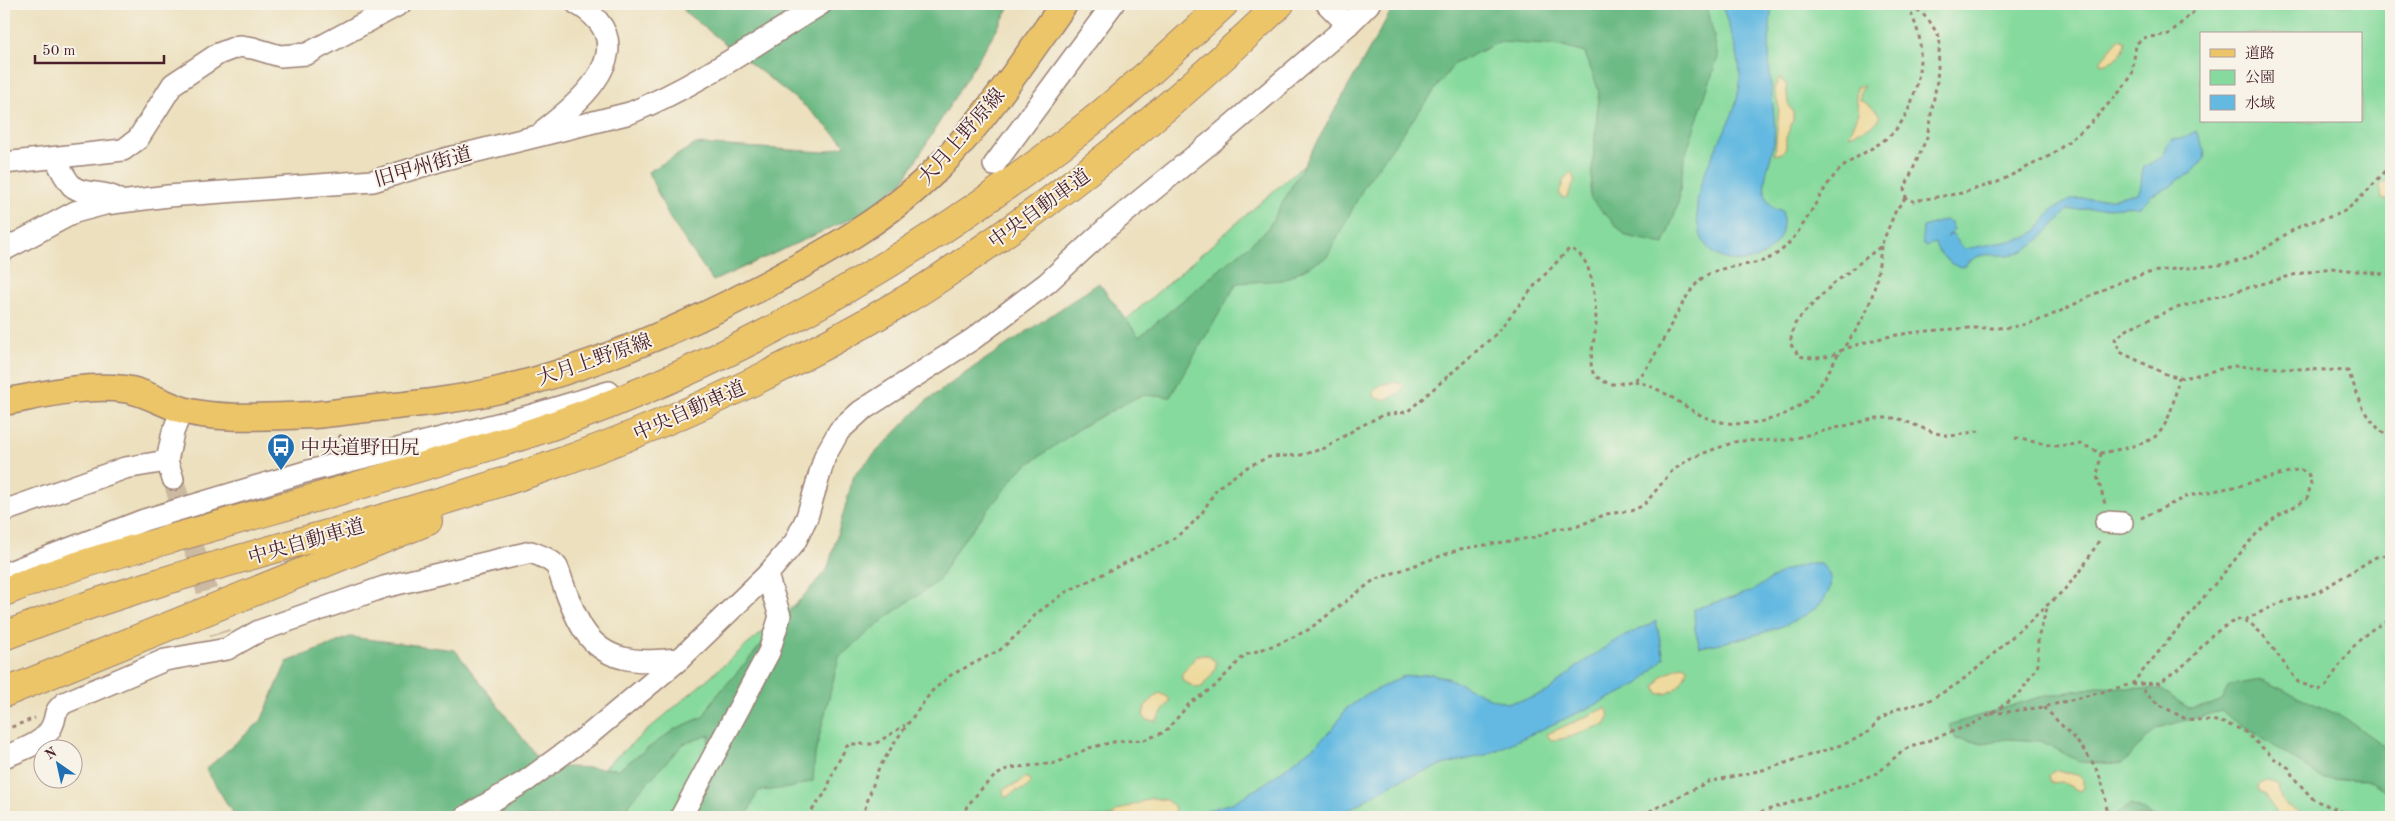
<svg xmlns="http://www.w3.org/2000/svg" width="2395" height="821" viewBox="0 0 2395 821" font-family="'Old Standard TT','Noto Serif JP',serif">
  <rect width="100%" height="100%" fill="#f7f3e8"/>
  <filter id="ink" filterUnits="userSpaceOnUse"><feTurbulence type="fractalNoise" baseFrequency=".02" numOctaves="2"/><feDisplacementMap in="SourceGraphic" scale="10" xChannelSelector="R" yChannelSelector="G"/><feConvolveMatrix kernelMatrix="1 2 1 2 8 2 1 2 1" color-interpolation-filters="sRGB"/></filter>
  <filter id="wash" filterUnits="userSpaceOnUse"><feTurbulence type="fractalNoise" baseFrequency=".0096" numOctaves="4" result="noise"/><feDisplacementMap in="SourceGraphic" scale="20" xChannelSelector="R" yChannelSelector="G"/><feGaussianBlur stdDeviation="1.12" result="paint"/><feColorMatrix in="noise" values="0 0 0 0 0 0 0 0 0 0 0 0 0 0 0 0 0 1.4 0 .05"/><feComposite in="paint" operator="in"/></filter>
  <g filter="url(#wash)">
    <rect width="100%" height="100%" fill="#ece0be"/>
    <path fill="#86da9d" stroke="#687c64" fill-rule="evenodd" d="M1488 4H2391V817H546L1049 387ZM2201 34H2361V121H2201Z"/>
    <g fill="#6cba84" stroke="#5b6c58">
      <path d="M681 4H1012L902 183 857 216 713 281 669 217 648 172 696 144 824 152 846 145 806 107 685 12Z"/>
      <path d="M1395 4H1707L1718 57 1684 159 1678 204 1664 244 1626 236 1590 198 1599 91 1585 53 1560 46 1499 42 1454 64 1366 183 1327 257 1283 280 1237 283 1170 397 1141 395 1083 426 1020 470 958 547 938 581 888 616 839 657 815 754 813 781 790 788 758 791 746 817H693L710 735 683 744 636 795 620 817H235L206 769 261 721 287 662 350 637 455 650 544 766 619 769 675 729 703 717 713 700 828 568 854 475 925 402 974 367 1099 283 1139 337 1267 230Z"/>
      <path d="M2262 680 2345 718 2391 751V794L2369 780 2324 779 2221 711 2157 728 2122 764 2080 762 2041 741 2008 739 1983 743 1955 739 1949 725 2040 697 2097 687 2161 689 2188 708 2208 706 2221 700 2229 685Z"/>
      <path d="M2131 804 2155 817H2111Z"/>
    </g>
    <g fill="#eeda9e" stroke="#9c7c64">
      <path d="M2119 39 2125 41C2125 55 2115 61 2102 64L2101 60Z"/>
      <path d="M1779 78 1786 84 1788 103 1793 112V120L1786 138V147L1782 153 1775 155 1779 107 1774 88Z"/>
      <path d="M1864 86 1860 92V100C1897 118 1873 126 1849 135L1859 113 1856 97 1857 87Z"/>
      <path d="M1571 172 1575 181 1567 197 1564 198 1559 194 1564 179Z"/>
      <path d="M2391 178V198L2388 200 2382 199 2380 185Z"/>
      <path d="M1393 382 1402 384 1404 386 1401 392C1393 397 1383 403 1374 396V390L1381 385Z"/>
      <path d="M1197 655H1207L1216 662C1217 672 1207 679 1202 687L1197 688 1183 681 1181 675Z"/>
      <path d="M1683 665 1687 668C1686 681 1671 698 1658 693L1655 687 1662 676Z"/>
      <path d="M1159 693 1168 697 1170 701 1156 721 1146 720 1143 715 1145 706Z"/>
      <path d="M1606 708 1610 716 1605 725C1582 729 1575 739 1551 740L1547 734Z"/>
      <path d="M2058 770 2077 775 2083 778V788L2079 791 2062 782 2051 783 2049 777 2052 772Z"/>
      <path d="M1023 778H1028L1031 783 1025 789 1016 791 1007 797H1004L1003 789 1019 783Z"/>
      <path d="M2266 781 2278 784C2279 789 2279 796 2281 800 2286 809 2298 807 2303 817 2276 817 2278 816 2265 794L2260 792 2258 788 2260 784Z"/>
      <path d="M1152 798 1166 800 1174 806 1175 811 1172 816 1110 817 1119 810Z"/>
    </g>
    <g fill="#64b9e1" stroke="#576c86">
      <path d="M1722 4H1772C1769 29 1768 58 1771 84 1772 103 1776 122 1774 141 1772 164 1754 190 1774 209L1782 210C1794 265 1712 282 1699 230 1686 177 1732 137 1739 89 1744 60 1729 32 1722 4Z"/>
      <path d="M2196 131 2204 150 2205 157 2201 163 2192 173 2179 179 2170 187 2152 195 2141 206 2068 210C2053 225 2039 245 2018 253 1995 260 1983 246 1963 267 1952 267 1937 253 1935 243L1926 246C1920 240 1923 235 1923 227L1945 220 1951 222 1954 230 1947 237 1952 234 1964 249 2027 238 2037 230 2053 209 2072 199 2114 198 2138 193C2143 185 2140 176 2144 167L2164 155 2167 145 2171 140 2181 139Z"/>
      <path d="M1810 563H1819C1827 569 1832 575 1830 586 1823 625 1733 641 1700 647L1695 630 1694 609 1752 591 1784 571Z"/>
      <path d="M1656 621 1664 658 1640 683 1619 694 1486 755 1442 765 1398 781 1336 817H1183L1232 803 1263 785 1316 745 1333 728 1346 709 1364 696 1401 677 1432 674 1450 679 1490 698 1506 703 1528 699 1547 692 1579 665 1613 642Z"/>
    </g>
  </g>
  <g filter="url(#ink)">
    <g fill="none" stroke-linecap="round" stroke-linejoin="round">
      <path stroke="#ccb9a1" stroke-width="21" stroke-dasharray="21 11" stroke-linecap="butt" d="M173 479 220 634"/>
      <g stroke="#9b8074" stroke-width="24">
        <g id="minor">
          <path d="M1327 4 1348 25"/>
          <path d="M545 129C574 107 631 60 598 21 592 14 585 8 577 4"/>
          <path d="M56 159C60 168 65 178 72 186 84 196 104 190 117 199"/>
          <path d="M4 163 123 150 138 139 173 84 218 54 239 46 253 48 280 56 307 54 400 4"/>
          <path d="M994 165 1113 4"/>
          <path d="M4 250 75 212 105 204 168 196 373 181 445 159 630 113C698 85 759 42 821 4"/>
          <path d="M173 479 167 461 173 432 182 410"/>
          <path d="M4 511 125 468 167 461"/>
          <path d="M2106 522 2122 523"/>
          <path d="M4 574 144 520 305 472 529 416 609 392"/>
          <path d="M4 757C21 750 44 744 52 726 58 714 51 715 64 703L165 660 227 649 259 631 384 587 531 552C539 555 551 559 557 567 560 573 562 582 565 589 576 619 588 650 623 658 642 663 661 660 680 659"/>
          <path d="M465 817 526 781 590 734 680 659 767 575 795 542 807 517 825 456 839 431 861 411 973 339 1047 283 1110 225 1213 141 1348 25 1369 4"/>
          <path d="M681 817 769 652 780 616 767 575"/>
        </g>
      </g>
      <g stroke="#9b8074" stroke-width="29">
        <path id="major" d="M4 402C43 395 83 384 124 389 144 391 161 403 180 409 215 421 276 416 313 415 337 413 362 409 386 407 424 403 462 399 499 390 594 367 684 328 769 283 830 250 890 217 939 167 986 118 1025 59 1064 4"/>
      </g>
      <g stroke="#9b8074" stroke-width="30">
        <g id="highway">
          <path d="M4 592C65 567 131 550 195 532 303 501 412 471 519 437 716 373 898 269 1063 144 1120 101 1172 52 1224 4"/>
          <path d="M4 636C179 567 366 530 544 468 670 424 791 368 905 300 928 287 950 271 972 256 1083 181 1184 96 1280 4"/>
          <path d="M4 693 428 521"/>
        </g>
      </g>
      <g stroke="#9b8074" stroke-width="3" stroke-dasharray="4 4" stroke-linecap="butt">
        <path d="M1911 4 1928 19 1940 38 1937 81 1927 137 1904 190 1906 197 1913 201 1962 193 1998 182 2053 154 2090 124 2122 89 2132 75 2136 44 2143 38 2169 34 2202 4"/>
        <path d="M1881 246C1878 280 1872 308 1852 336 1848 340 1845 348 1840 351 1828 359 1812 359 1799 356L1790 343 1794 325 1802 315 1832 285 1881 246 1896 210 1906 197"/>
        <path d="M2391 275 2331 268 2297 274 2173 309 2131 327 2115 339 2120 352 2168 375 2184 378 2233 366 2348 371 2363 408 2375 425 2391 441"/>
        <path d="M1634 381C1641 383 1649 385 1656 389 1675 397 1690 412 1710 419 1741 430 1784 421 1808 399 1822 386 1831 367 1840 351 1876 336 1916 331 1955 329 1973 327 1993 329 2011 327 2056 321 2094 289 2137 276 2166 267 2196 269 2226 264 2264 257 2272 239 2303 225 2320 217 2337 219 2351 206 2366 194 2377 179 2391 166"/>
        <path d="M2015 438 2054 446 2081 444 2101 453C2116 450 2140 446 2153 438 2170 427 2175 396 2179 377"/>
        <path d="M335 445 342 433"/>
        <path d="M2101 453 2097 476 2105 504"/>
        <path d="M2245 620 2277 604 2318 592 2376 557 2391 554"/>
        <path d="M2140 682 2146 694 2158 704 2186 719 2218 721 2243 730 2276 760 2289 768 2293 777 2314 800 2355 817"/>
        <path d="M2132 684 2159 683 2188 662 2212 635 2230 623 2241 619 2250 623 2263 635 2298 682 2319 690 2326 686C2342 662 2361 628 2391 621"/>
        <path d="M2044 707C2078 743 2107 765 2107 817"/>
        <path d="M1991 714 2044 707 2132 684 2257 533 2276 517 2307 499 2311 484 2309 475 2300 469 2239 486 2188 496 2139 519"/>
        <path d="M4 730 35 718"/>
        <path d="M807 817 826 792 834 770 846 747 850 744H875L905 725"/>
        <path d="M862 817 878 770 896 740 932 691 951 675 1000 650 1018 634 1037 613 1066 592 1170 541 1188 528 1202 513 1217 488 1249 466 1269 457 1301 455 1325 448 1357 428 1383 415 1407 412 1496 334 1536 284 1569 249C1594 253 1596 305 1596 325 1595 337 1589 360 1592 370 1594 377 1607 384 1613 384 1620 384 1631 382 1635 379 1657 365 1675 305 1699 281 1720 261 1752 270 1775 255 1800 240 1815 199 1834 176 1849 158 1870 152 1888 137 1913 117 1922 74 1920 43 1919 30 1912 16 1907 4"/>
        <path d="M963 817 967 806 984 786 995 776 1009 768 1056 763 1089 748 1118 741 1144 740 1165 732 1190 703 1214 687 1245 655 1278 644 1308 630 1374 580 1460 549 1536 537 1556 529 1578 526 1606 514 1631 511 1644 505 1671 472 1689 459 1712 450 1738 441 1787 440 1877 418H1897L1935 433 1951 436 1979 431"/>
        <path d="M1626 817 1646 813 1708 782 1767 769 1850 742 1870 731 1879 720 1897 709 1926 702 1956 685 1980 666 2064 590 2080 572 2100 539"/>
        <path d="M1745 817 1850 784 1879 772 1903 750 1970 725 1991 714 2020 693 2038 665V638L2048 605"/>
      </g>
      <use href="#minor" stroke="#fff" stroke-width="21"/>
      <use href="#major" stroke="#edc569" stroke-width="26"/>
      <use href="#highway" stroke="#edc569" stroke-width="28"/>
    </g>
  </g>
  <defs>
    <g id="bus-pin" transform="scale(1.4375)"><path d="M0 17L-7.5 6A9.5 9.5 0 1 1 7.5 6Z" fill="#1f6fb2" stroke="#f7f3e8"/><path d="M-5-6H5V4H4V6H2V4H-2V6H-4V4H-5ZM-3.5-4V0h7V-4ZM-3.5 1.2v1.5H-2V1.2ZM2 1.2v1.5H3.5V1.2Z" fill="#fff"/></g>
  </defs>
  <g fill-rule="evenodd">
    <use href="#bus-pin" x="281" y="447"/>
  </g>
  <g text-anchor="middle" stroke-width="4" stroke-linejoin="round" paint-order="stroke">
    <g font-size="20" fill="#4a1f2b" stroke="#f7f3e8">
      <text transform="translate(961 136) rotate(-49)" y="7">大月上野原線</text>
      <text transform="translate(423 166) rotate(-16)" y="7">旧甲州街道</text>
      <text transform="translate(1039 208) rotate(-36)" y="7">中央自動車道</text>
      <text transform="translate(594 359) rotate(-19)" y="7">大月上野原線</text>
      <text transform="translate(689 410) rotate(-24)" y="7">中央自動車道</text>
      <text transform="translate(306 541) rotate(-16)" y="7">中央自動車道</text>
    </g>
    <g font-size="20" fill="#4a1f2b" stroke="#f7f3e8" text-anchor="start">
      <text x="300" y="454">中央道野田尻</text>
    </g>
  </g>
  <rect width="2395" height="821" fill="none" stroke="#f7f3e8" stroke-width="20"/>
  <rect x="2200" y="32" width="162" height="90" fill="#f7f3e8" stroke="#b29e9c"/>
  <rect x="2210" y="49" width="25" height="8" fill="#edc569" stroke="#b29e9c"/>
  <text x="2245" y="58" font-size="15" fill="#4a1f2b">道路</text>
  <rect x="2210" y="70" width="25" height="15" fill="#86da9d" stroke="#b29e9c"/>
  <text x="2245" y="82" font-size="15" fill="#4a1f2b">公園</text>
  <rect x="2210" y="95" width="25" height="15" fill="#64b9e1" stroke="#b29e9c"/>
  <text x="2245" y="108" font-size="15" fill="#4a1f2b">水域</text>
  <g transform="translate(58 764) rotate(326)"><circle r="24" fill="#f7f3e8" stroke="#b29e9c"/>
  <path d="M0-4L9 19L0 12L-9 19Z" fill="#1f6fb2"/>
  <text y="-8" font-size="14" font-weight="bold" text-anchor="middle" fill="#4a1f2b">N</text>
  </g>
  <path d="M35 55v8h129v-8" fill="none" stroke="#4a1f2b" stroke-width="2.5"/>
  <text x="42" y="55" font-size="15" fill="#4a1f2b" stroke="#f7f3e8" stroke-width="4" paint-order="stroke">50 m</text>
</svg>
